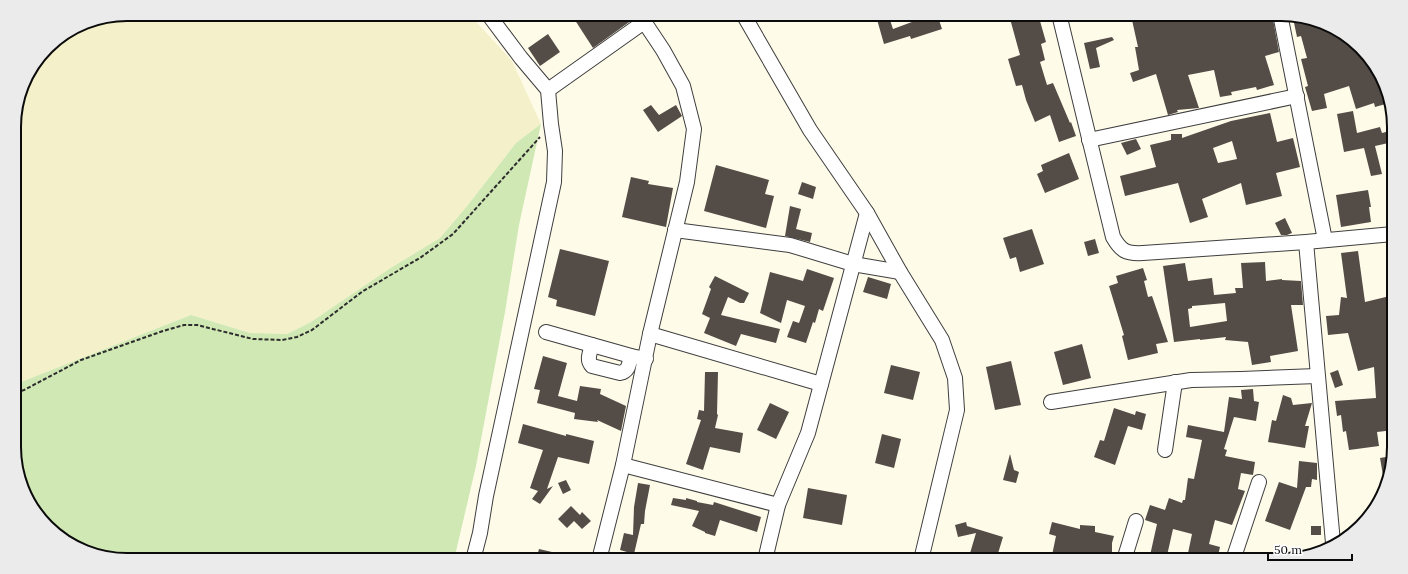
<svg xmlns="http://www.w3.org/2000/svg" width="1408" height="574" viewBox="0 0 1408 574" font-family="Lora,serif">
  <rect width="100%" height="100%" fill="#fffbe9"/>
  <path fill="#f4f0ca" d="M127 14H469L512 61 541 124 516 143 468 205 440 238 389 269 311 322 287 334 250 333 191 315 16 384 14 120 26 77 52 42 84 23Z"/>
  <path fill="#cfe8b4" d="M541 124 519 225 505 312 476 466 454 560H127L91 554 42 521 16 468V384L191 315 250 333 287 334 311 322 389 269 440 238 468 205 516 143Z"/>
  <g fill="#544c47" fill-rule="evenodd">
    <path d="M571 14H628L632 20 593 48Z"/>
    <path d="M883 14H888L893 29 920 19 919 14H937L942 29 911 39 910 36 884 44 876 16Z"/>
    <path d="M1015 14H1038L1046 42 1041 44 1045 60 1040 62 1047 85 1053 83 1070 123 1071 122 1076 136 1059 142 1050 115 1035 122 1026 100 1022 85 1016 86 1008 59 1020 55 1009 15Z"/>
    <path d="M1129 14H1178L1179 19 1200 14H1272L1279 52 1265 56 1274 85 1257 90 1256 87 1231 92 1232 95 1220 97 1214 70 1188 75 1199 108 1177 110 1178 112 1168 115 1156 74 1133 82 1130 73 1139 70 1135 47H1138L1132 20Z"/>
    <path d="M1299 17 1317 20 1370 58 1389 103 1375 107 1374 103 1356 109 1349 86 1324 94 1327 108 1312 111 1305 87 1308 86 1301 59 1307 58 1301 36 1297 37 1293 18Z"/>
    <path d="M548 34 560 52 540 66 528 48Z"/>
    <path d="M1112 37 1114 40 1096 48 1100 67 1090 69 1084 43Z"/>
    <path d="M651 105 659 115 676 105 682 116 658 132 643 110Z"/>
    <path d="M1353 111 1357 133 1380 127 1382 133 1393 130V142L1375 146 1382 174 1371 176 1364 148 1344 152 1337 114Z"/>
    <path d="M1270 113 1277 142 1293 138 1300 167 1276 173 1282 196 1246 205 1241 183 1202 199 1208 217 1190 223 1178 183 1125 196 1120 176 1156 167 1150 145 1171 140V134H1182V138L1231 121ZM1232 141 1237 159 1218 163 1213 148Z"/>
    <path d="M1136 139 1141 149 1127 155 1121 143Z"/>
    <path d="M1069 153 1079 179 1045 193 1037 174 1043 171 1041 165Z"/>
    <path d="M716 165 769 180 765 194 774 196 766 228 704 211Z"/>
    <path d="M631 177 649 181 648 184 673 188 666 227 622 217Z"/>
    <path d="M802 182 816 187 813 199 798 194Z"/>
    <path d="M1368 190 1371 207H1369L1371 222 1341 227 1336 195Z"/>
    <path d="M790 206 801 209 796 229 812 233 810 242 785 236Z"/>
    <path d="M1285 218 1292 233 1287 235H1281L1275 223Z"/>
    <path d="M1032 229 1044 264 1020 272 1016 257 1010 259 1003 238Z"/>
    <path d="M1095 239 1099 253 1088 256 1084 242Z"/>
    <path d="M560 249 609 261 595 316 556 306 557 300 548 297Z"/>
    <path d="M1358 251 1365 302 1394 295V311H1391L1394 320V338H1388L1391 374H1394V385L1388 386 1390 415H1394V430L1377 432 1379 446 1349 450 1346 431 1343 432 1341 415 1337 416 1335 401 1376 398 1374 367 1358 371 1348 333 1328 335 1326 316 1339 315 1341 297 1347 298 1341 253Z"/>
    <path d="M1265 262 1266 281 1282 279V280L1301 281 1303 305H1291L1298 351 1270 356 1271 362 1252 365 1248 342 1225 340 1226 337 1200 340V339L1174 342 1163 266 1185 263 1188 281 1212 278 1214 295 1236 293 1235 288H1243L1241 263ZM1225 303 1227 321 1190 327 1188 309 1192 308V306Z"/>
    <path d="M1143 268 1147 280 1144 281 1148 297 1152 296 1168 342 1156 344 1158 353 1128 360 1122 336 1124 335 1109 286 1118 283 1116 276Z"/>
    <path d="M807 269 834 278 823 311 819 309 815 323 813 322 806 343 787 337 793 321 799 323 805 306 787 300 781 323 760 313 770 272 803 281Z"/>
    <path d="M715 276 749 293 744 303H740L728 297 721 315 780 329 776 343 741 334 736 346 704 333 710 318 702 314 711 289 709 287Z"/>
    <path d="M868 277 891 284 887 299 863 292Z"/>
    <path d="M1082 344 1091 378 1063 385 1054 352Z"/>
    <path d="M543 356 567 363 558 396 577 401 580 386 601 389 600 394 626 406 621 431 597 420 598 422 574 419 575 413 537 403 540 390 534 389Z"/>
    <path d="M1011 361 1021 405 995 410 986 367Z"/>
    <path d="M891 365 920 372 913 400 884 393Z"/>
    <path d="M1338 370 1343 385 1335 388 1330 373Z"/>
    <path d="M705 372H718L717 414 718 415 715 428 743 433 740 453 710 447 703 470 686 464 701 420 697 419 699 410 704 411Z"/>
    <path d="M1253 389 1254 401 1259 402 1256 421 1234 417 1224 449 1227 450 1225 456 1255 462 1253 475 1241 473 1238 489 1245 491 1232 525 1215 520 1209 544 1220 547 1217 560H1196L1187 558 1192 534 1173 529 1166 560H1149L1157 524 1145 520 1150 505 1165 510 1169 498 1182 503 1183 500H1185L1188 478 1194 479 1202 440 1186 437 1188 425 1224 432 1229 397 1242 399 1241 390Z"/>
    <path d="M1283 395 1291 398 1293 405 1312 403 1305 426H1309L1305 448 1268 442 1272 420 1276 421Z"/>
    <path d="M770 403 789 412 776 439 757 430Z"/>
    <path d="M1114 408 1135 415 1136 411 1146 414 1142 430 1128 426 1115 465 1094 457 1100 440 1104 441Z"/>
    <path d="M523 424 566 436V434L594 441 589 464 558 457 547 489 553 486 540 504 532 499 538 491 530 488 543 450 518 443Z"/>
    <path d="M882 434 901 439 894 468 875 463Z"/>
    <path d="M1010 454 1014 470 1019 472 1016 483 1003 480Z"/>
    <path d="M1392 456 1388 483 1385 487 1380 458Z"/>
    <path d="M1299 461 1317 463V480L1312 479 1311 487H1306L1290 530 1265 521 1279 482 1297 488Z"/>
    <path d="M566 480 571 490 563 494 558 483Z"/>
    <path d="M638 483 650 485 645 511 644 524H641L634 554 620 550 624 533 633 535 634 507Z"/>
    <path d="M808 488 847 495 842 525 803 518Z"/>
    <path d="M673 498 686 500V498L697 501V502L713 505 714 502 761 517 757 532 720 520 715 536 705 533V532L692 526 699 511 671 505Z"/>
    <path d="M571 506 580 515 582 512 591 521 582 529 574 521 567 528 558 519Z"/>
    <path d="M966 522 967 526 1003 537 996 560H968L976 533 958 537 955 525Z"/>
    <path d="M1052 522 1080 529V525L1095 526V532L1114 536 1112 543V560H1051L1056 536 1049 534Z"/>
    <rect x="1311" y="526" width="10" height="9"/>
    <path d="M539 549 569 556 568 560H536Z"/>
  </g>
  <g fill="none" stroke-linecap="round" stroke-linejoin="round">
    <g stroke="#3e3e3e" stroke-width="16">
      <g id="minor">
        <path d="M743 14 810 130 867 213 900 272 942 340 955 378 957 410 921 560"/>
        <path d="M1059 14 1113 237C1121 251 1126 254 1143 253L1306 242 1393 234"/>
        <path d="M1280 14 1325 240"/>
        <path d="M548 90 644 22"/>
        <path d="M1089 140 1297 96"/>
        <path d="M675 230 790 245 853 264 900 272"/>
        <path d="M1306 242 1333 543"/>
        <path d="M546 332 631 356 646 359"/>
        <path d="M650 334 821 384"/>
        <path d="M592 345C590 353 586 360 592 366L620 373C629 371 629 364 631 356"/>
        <path d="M1051 402 1191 380 1241 379 1317 376"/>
        <path d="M1165 450 1175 382"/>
        <path d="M623 465 778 505"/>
        <path d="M473 560 480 533 486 496 554 182 555 151 551 124 548 90 521 58 488 14"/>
        <path d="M599 560 623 465 650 334 687 182 694 129 683 86 663 50 639 14"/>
        <path d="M765 560 778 505 808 433 867 213"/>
        <path d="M1124 560 1136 521"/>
        <path d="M1233 560 1259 482"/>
      </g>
    </g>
    <path stroke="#2d2d2d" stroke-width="2" stroke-dasharray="4 2" stroke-linecap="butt" d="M16 393 24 390 81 360 163 331 184 325H197L253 339 282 340 297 337 312 330 363 291 420 258 453 234 540 137"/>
    <use href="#minor" stroke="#fff" stroke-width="14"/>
  </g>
  <path d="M0 0H1408V574H0ZM127 21H1281A106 106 0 0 1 1387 127V447A106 106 0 0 1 1281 553H127A106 106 0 0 1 21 447V127A106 106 0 0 1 127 21Z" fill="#ebebeb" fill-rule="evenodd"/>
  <path fill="none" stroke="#0b0b0b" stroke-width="2" d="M127 21H1281A106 106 0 0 1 1387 127V447A106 106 0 0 1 1281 553H127A106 106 0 0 1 21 447V127A106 106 0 0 1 127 21Z"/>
  <path d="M1268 554v6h84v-6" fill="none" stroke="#0b0b0b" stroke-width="2"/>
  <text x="1274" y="554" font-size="12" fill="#0b0b0b" stroke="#ffffff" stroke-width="3" paint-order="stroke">50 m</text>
</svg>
